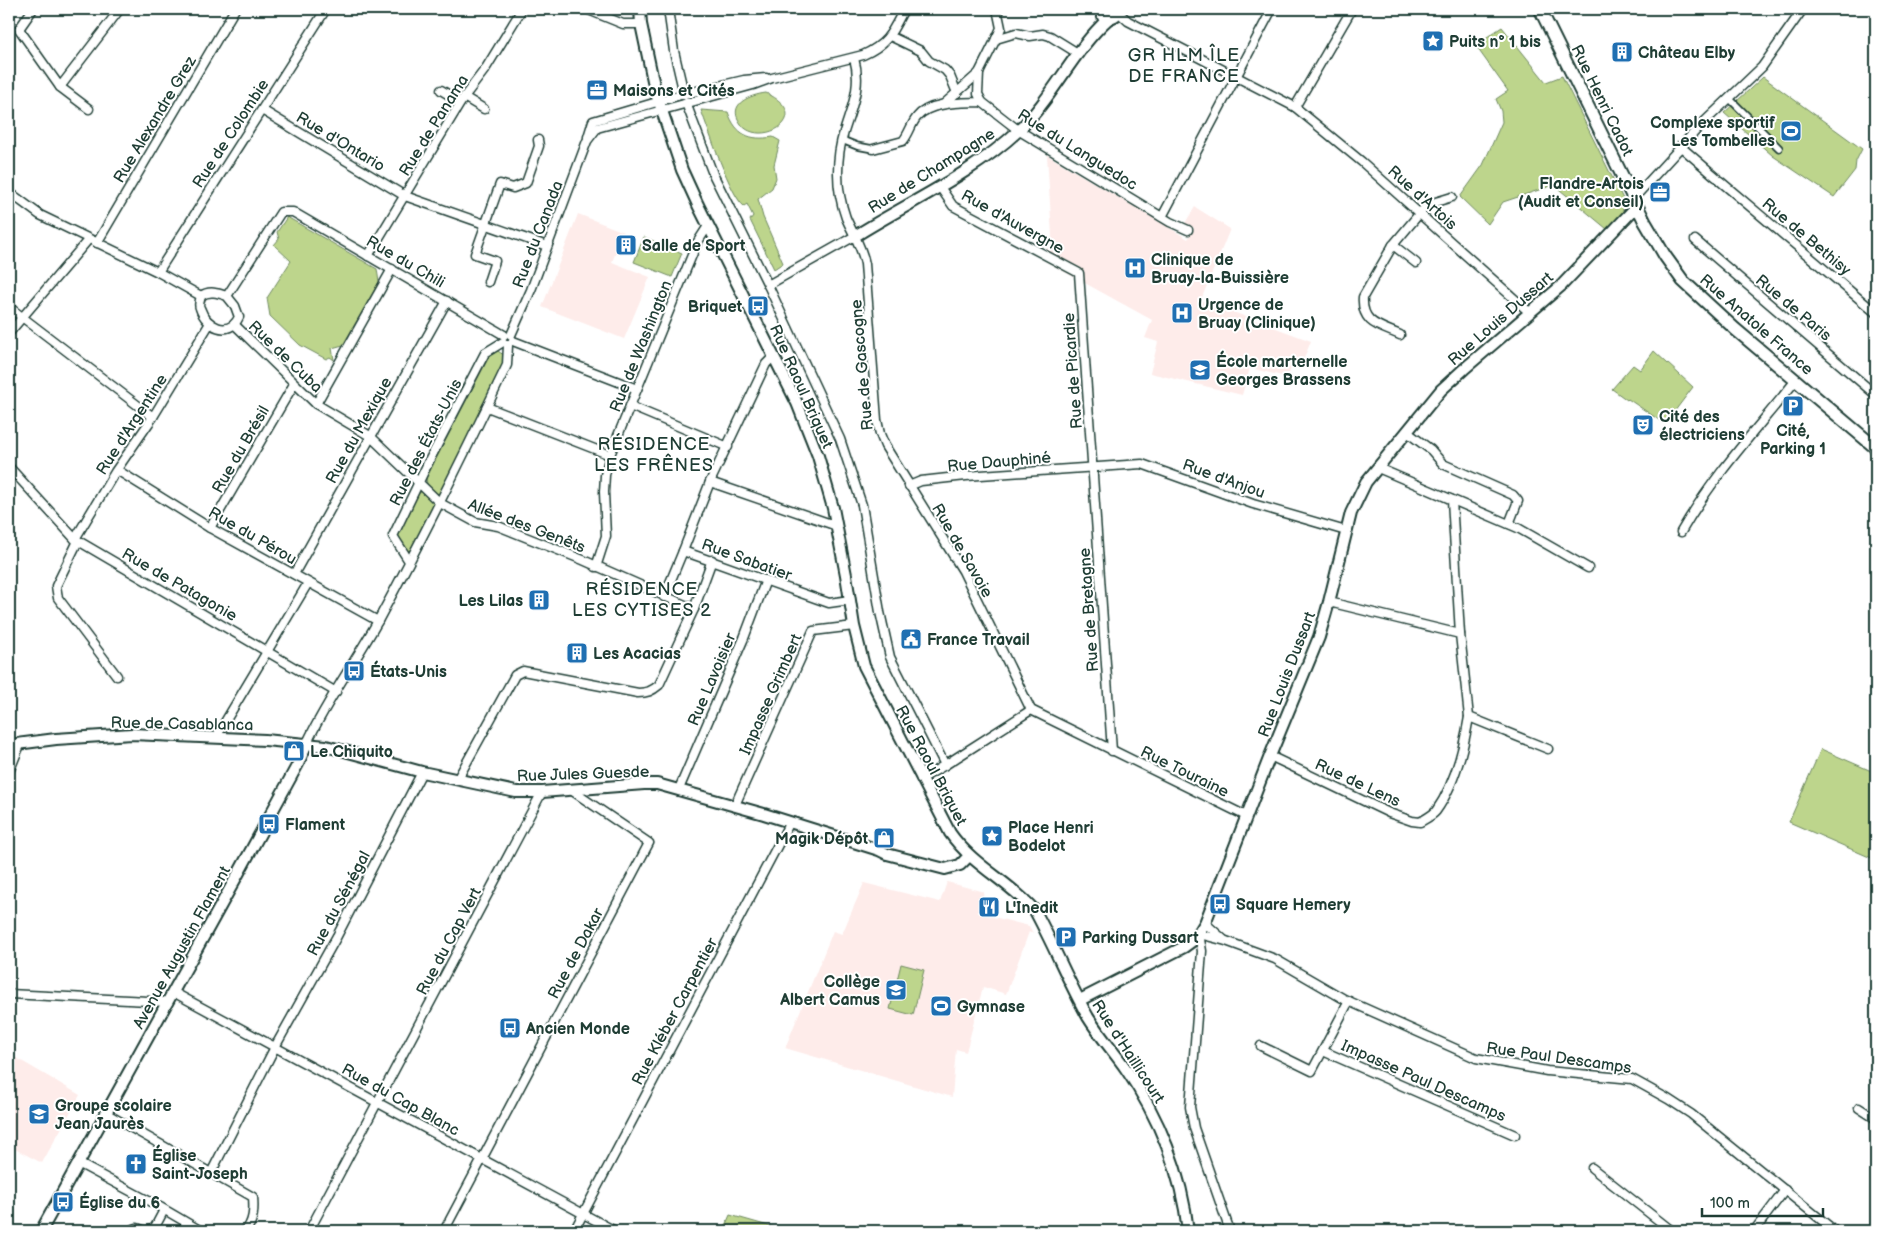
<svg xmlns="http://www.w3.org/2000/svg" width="1885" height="1240" viewBox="0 0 1885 1240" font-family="'Balsamiq Sans',sans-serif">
  <rect width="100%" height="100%" fill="#fff"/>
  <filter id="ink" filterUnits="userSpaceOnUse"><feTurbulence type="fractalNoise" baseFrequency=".02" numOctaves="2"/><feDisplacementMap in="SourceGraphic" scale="10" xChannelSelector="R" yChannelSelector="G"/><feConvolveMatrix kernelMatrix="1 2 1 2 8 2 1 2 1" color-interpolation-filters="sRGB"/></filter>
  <g filter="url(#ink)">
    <g fill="#feecea">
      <path d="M1047 155 1188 239 1194 228 1185 223 1195 207 1230 229 1201 300 1311 341 1300 368 1292 366 1288 376 1286 377 1250 368 1242 395 1150 373 1158 342 1145 338 1152 320 1043 260 1052 236Z"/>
      <path d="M578 214 624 232 612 262 650 277 624 339 542 307Z"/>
      <path d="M947 882 984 892 978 913 1029 926 1033 933 1029 932 1006 994 983 987 966 1052 956 1049 952 1097 785 1048 833 931 842 934 864 883 940 902Z"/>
      <path d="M13 1056 80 1095 42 1163 9 1146V1060L11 1061Z"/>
    </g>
    <g fill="#bdd58c" stroke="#6e8960">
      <path d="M1502 27 1546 82 1562 76 1623 199V212L1607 229 1554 185 1503 202 1488 224 1460 197 1483 165 1502 122 1501 111 1496 99 1508 91 1475 45Z"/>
      <path d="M1763 77 1862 149 1856 161 1855 170 1834 197 1773 156 1724 113Z"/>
      <path d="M766 93C818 117 759 149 741 124 726 104 750 95 766 93Z"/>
      <path d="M701 110 728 112C736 135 750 141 773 137L780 141 774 165 776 178 772 188 758 199 763 217 783 263 774 269 750 220 753 216 747 204 744 206C731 197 708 129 701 110Z"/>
      <path d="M287 217 377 269 379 282 343 345 332 348 334 360 330 357 326 359 300 345 270 316 267 298 291 261 274 245 279 239 277 232Z"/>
      <path d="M644 237 682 253 672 277 634 262Z"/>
      <path d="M495 349 505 356 504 366 444 494 438 495 427 484 426 478 492 351Z"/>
      <path d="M1654 351 1693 387 1665 424 1628 399 1627 400 1612 389 1633 365 1640 370Z"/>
      <path d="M423 491 437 506 414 550 408 552 398 541V531L419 493Z"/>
      <path d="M1821 749 1876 773V860L1789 822Z"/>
      <path d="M901 964 924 970 913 1015 890 1009Z"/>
      <path d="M730 1215 786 1231H723Z"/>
    </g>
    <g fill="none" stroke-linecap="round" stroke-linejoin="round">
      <g stroke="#1f3d34" stroke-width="9">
        <g id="pedestrian">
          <path d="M1729 98 1779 148"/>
          <path d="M842 140 857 146 873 149"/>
        </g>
      </g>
      <g stroke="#1f3d34" stroke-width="11">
        <g id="minor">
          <path d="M33 9 19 29 60 87 89 109"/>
          <path d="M586 9 623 24H641"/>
          <path d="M668 9 674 51 684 94"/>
          <path d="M997 9 1001 28 996 39 1016 33 1030 36 1043 34 1050 36 1079 54"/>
          <path d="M1116 10 1128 21 1295 107 1362 162 1529 312"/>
          <path d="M890 36 921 51 929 61 945 70 950 76 957 93"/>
          <path d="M854 58C862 86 852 106 844 132 840 144 838 160 838 173 838 188 841 204 846 218 853 234 862 247 865 264L877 420 880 434 885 446 963 571 1031 710 1246 816"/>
          <path d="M979 73 978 94 982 102 1018 130 1170 222 1188 230"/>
          <path d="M60 87 120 9"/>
          <path d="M441 90 461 102"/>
          <path d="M464 97 484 109"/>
          <path d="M686 103 713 174 768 285 840 439 862 505 880 612 890 657 945 765"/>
          <path d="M945 103 979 73 996 39"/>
          <path d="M1295 107 1352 9"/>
          <path d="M262 110 405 196 547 246"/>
          <path d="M588 137 593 121 684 94 744 80 766 78"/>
          <path d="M1680 146 1716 177"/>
          <path d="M873 149 903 141C909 134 911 124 917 117 930 101 964 103 982 102"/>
          <path d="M1720 181 1876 313"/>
          <path d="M940 187 953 206 1079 273 1112 751"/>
          <path d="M9 192 40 215 158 272 201 296"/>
          <path d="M1633 199 1700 126 1762 67 1803 9"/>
          <path d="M1162 217 1271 11 1266 9"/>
          <path d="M1695 240 1876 395"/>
          <path d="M97 243 235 9"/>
          <path d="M1393 245 1363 297C1361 324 1380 326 1400 335"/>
          <path d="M368 256 464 97 486 68 522 9"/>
          <path d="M1416 263 1393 245 1425 207 1429 204 1452 197"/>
          <path d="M158 272 326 9"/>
          <path d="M488 282 495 261 475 254 500 184 513 188 526 183 539 146 538 140"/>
          <path d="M768 285 855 236"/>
          <path d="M227 296C218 293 209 290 201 296 200 300 198 305 200 308 206 327 229 338 239 317L235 306 227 296 281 212H293L504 335"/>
          <path d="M9 307 153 417"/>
          <path d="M235 325 316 404 370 436 440 503 475 522 498 526 583 560 694 609"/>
          <path d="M9 333 88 240"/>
          <path d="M511 335 531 290 587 141 597 128 753 85 772 78 863 55C888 44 892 32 904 9"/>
          <path d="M513 341 637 389"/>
          <path d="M316 404 392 269"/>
          <path d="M630 406 728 447"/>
          <path d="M487 407 610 455"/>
          <path d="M1407 432 1431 450 1443 464 1513 495 1518 501 1509 524"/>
          <path d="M9 467 75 539 336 692"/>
          <path d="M1378 468 1518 528 1588 568"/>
          <path d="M117 470 210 528 378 621"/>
          <path d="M710 482 837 526"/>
          <path d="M909 486 921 481 966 476 1142 464 1253 504 1346 531"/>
          <path d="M1452 500 1460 634"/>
          <path d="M210 528 294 384"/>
          <path d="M1681 532C1713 476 1756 430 1796 380"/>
          <path d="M75 539 115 472 153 417 210 323"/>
          <path d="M78 541 56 586 58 598 117 676"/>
          <path d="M683 551 710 482 766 364 774 356"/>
          <path d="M409 561 393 536 429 461 485 353 503 342"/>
          <path d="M596 567 606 536 604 492 605 475 610 455 697 243 708 226"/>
          <path d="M294 574 447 301"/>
          <path d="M664 597 683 551 829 603 850 600"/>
          <path d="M1329 602 1460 634 1469 717 1548 749"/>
          <path d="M216 737 308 583"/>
          <path d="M307 743C327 700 356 661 379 619 424 536 466 451 507 365L508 345"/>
          <path d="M1270 756 1389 813 1412 821 1420 822C1425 819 1432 816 1436 811 1454 786 1464 747 1469 717"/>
          <path d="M9 772 20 745"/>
          <path d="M921 779 945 765 1031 710"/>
          <path d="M457 780 515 675 523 671 638 693C647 693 652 691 659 685L694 609 712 560"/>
          <path d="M679 789 744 638 766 580"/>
          <path d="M735 805 813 631 854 626"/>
          <path d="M1205 923 1224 940"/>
          <path d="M173 992 615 1231"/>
          <path d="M9 994 168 1002"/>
          <path d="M1261 1046 1312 1071 1349 1001"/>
          <path d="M1323 1051 1515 1135"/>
          <path d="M1859 1108 1876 1119"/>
          <path d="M107 1114 253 1197C254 1209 254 1222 245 1231"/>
          <path d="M78 1163 160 1207 201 1231"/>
          <path d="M1592 1168 1672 1231"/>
          <path d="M211 1173 275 1047 337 936 422 772"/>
          <path d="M129 1231 137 1228 145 1231"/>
          <path d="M149 1231 155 1227 164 1210"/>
          <path d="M309 1231 542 792"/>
          <path d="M444 1231 649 843 571 790"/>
          <path d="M574 1231 790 822"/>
          <path d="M1230 1231 1194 1128 1190 1107 1202 951 1199 934 1226 941 1275 959 1344 999 1476 1058 1547 1071 1632 1079 1668 1099 1691 1114 1835 1231"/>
          <path d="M1754 1231 1785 1190"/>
        </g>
      </g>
      <g stroke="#1f3d34" stroke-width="14">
        <g id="tertiary">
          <path d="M640 9 641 24 655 90 682 170 698 205 797 403 818 456 833 508 846 575 854 626 864 666 950 833C973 866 1010 882 1035 911 1054 946 1069 983 1088 1017 1099 1035 1114 1052 1126 1069 1159 1117 1182 1174 1188 1231"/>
          <path d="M1101 9 1103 17 1108 19 1115 16 1116 9"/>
          <path d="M855 236C909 202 971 175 1018 131 1053 98 1072 52 1108 19"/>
          <path d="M9 745 56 739 132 734 265 740 326 746 422 772 516 792H542L644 784H657L764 814 879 850 887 854 945 869 960 865 969 856"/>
          <path d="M1080 1000 1184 947 1195 939 1205 923 1270 756 1319 637 1329 602 1351 513 1366 482 1441 390 1464 369 1561 286 1637 206"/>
          <path d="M41 1231 237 876 298 764 307 743"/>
        </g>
      </g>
      <g stroke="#1f3d34" stroke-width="15">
        <path id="secondary" d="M1540 9 1645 222 1665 256 1683 281 1735 329 1876 448"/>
      </g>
      <use href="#pedestrian" stroke="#fff" stroke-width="5.5"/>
      <use href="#minor" stroke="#fff" stroke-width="8"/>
      <use href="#tertiary" stroke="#fff" stroke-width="10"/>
      <use href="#secondary" stroke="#fff" stroke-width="11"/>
    </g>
  </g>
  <defs>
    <g id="sight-square" transform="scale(1.125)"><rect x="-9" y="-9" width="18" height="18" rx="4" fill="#1f6fb2" stroke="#fff"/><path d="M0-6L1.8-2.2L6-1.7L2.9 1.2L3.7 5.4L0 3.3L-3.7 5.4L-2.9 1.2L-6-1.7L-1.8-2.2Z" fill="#fff"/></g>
    <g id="building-square" transform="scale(1.125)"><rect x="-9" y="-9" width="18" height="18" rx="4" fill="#1f6fb2" stroke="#fff"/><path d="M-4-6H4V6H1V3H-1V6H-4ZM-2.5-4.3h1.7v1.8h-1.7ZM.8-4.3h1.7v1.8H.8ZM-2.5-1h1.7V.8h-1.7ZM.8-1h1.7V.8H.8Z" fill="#fff"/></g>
    <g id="office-square" transform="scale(1.125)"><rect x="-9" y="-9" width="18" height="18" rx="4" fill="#1f6fb2" stroke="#fff"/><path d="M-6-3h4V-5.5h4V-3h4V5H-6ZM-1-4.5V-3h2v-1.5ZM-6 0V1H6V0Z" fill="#fff"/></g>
    <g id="stadium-square" transform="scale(1.125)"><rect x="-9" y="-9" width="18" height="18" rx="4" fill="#1f6fb2" stroke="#fff"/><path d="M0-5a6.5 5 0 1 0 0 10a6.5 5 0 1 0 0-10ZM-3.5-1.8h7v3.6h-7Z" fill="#fff"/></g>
    <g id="hospital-square" transform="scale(1.125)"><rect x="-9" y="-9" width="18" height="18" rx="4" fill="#1f6fb2" stroke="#fff"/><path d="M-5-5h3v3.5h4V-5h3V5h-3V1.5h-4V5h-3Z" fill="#fff"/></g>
    <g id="bus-square" transform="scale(1.125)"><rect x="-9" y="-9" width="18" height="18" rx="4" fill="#1f6fb2" stroke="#fff"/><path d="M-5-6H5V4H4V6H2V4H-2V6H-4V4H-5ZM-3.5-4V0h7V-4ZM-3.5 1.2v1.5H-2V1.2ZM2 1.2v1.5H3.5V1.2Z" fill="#fff"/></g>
    <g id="school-square" transform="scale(1.125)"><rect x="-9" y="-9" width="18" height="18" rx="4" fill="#1f6fb2" stroke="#fff"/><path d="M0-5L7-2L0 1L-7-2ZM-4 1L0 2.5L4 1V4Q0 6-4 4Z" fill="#fff"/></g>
    <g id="parking-square" transform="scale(1.125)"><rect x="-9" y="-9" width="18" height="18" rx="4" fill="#1f6fb2" stroke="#fff"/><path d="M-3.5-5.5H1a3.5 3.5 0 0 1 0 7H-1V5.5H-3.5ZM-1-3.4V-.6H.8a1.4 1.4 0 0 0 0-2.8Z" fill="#fff"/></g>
    <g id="theatre-square" transform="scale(1.125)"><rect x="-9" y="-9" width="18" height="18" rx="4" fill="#1f6fb2" stroke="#fff"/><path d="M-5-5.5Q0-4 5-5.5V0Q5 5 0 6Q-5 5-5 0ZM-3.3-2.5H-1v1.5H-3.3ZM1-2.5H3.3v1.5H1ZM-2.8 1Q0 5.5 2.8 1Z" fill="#fff"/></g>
    <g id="civic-square" transform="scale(1.125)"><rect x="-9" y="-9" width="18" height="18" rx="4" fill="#1f6fb2" stroke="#fff"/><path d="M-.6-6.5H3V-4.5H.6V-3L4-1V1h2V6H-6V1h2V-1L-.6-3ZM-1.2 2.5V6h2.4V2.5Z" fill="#fff"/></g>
    <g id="shop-square" transform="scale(1.125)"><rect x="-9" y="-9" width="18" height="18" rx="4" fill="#1f6fb2" stroke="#fff"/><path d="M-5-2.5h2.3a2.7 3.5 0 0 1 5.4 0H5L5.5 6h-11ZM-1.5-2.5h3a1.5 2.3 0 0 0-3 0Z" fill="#fff"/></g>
    <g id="restaurant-square" transform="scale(1.125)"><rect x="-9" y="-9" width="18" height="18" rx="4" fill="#1f6fb2" stroke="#fff"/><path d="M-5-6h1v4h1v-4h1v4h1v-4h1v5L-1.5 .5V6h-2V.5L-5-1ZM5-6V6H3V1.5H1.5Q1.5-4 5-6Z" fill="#fff"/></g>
    <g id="church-square" transform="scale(1.125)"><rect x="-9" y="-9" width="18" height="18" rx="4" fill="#1f6fb2" stroke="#fff"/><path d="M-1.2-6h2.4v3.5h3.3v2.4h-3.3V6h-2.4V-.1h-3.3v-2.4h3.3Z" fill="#fff"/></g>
  </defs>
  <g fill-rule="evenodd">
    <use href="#sight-square" x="1433" y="41"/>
    <use href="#building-square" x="1622" y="52"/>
    <use href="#office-square" x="597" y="90"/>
    <use href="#stadium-square" x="1791" y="131"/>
    <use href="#office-square" x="1660" y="192"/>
    <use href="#building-square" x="626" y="245"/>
    <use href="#hospital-square" x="1135" y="268"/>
    <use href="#bus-square" x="758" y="306"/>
    <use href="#hospital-square" x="1182" y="313"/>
    <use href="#school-square" x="1200" y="370"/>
    <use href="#parking-square" x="1793" y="406"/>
    <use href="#theatre-square" x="1643" y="425"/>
    <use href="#building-square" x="539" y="600"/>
    <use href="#civic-square" x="911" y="639"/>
    <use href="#building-square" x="577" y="653"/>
    <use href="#bus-square" x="354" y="671"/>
    <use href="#shop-square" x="294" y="751"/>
    <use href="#bus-square" x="269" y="824"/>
    <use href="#sight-square" x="992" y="836"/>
    <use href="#shop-square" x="884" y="838"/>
    <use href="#bus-square" x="1220" y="904"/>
    <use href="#restaurant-square" x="989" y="907"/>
    <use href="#parking-square" x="1066" y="937"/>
    <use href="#school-square" x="896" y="990"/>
    <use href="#stadium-square" x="941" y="1006"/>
    <use href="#bus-square" x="510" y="1028"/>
    <use href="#school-square" x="39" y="1114"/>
    <use href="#church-square" x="136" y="1164"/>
    <use href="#bus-square" x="63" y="1202"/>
  </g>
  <g text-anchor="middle" stroke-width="4" stroke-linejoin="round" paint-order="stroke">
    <g font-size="16" font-weight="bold" fill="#1f3d34" stroke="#fff" text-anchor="start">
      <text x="1449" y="47">Puits n° 1 bis</text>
      <text x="1638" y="58">Château Elby</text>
      <text x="613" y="96">Maisons et Cités</text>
      <text x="1775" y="128" text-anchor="end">Complexe sportif<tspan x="1775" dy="18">Les Tombelles</tspan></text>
      <text x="1644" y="189" text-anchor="end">Flandre-Artois<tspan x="1644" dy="18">(Audit et Conseil)</tspan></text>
      <text x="642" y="251">Salle de Sport</text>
      <text x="1151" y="265">Clinique de<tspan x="1151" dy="18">Bruay-la-Buissière</tspan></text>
      <text x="1198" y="310">Urgence de<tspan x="1198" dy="18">Bruay (Clinique)</tspan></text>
      <text x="742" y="312" text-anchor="end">Briquet</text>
      <text x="1216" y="367">École marternelle<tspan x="1216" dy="18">Georges Brassens</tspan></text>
      <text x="1659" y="422">Cité des<tspan x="1659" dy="18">électriciens</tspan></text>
      <text x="1793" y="436" text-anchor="middle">Cité,<tspan x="1793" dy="18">Parking 1</tspan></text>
      <text x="523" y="606" text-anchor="end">Les Lilas</text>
      <text x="927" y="645">France Travail</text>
      <text x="593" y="659">Les Acacias</text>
      <text x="370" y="677">États-Unis</text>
      <text x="310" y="757">Le Chiquito</text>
      <text x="285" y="830">Flament</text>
      <text x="1008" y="833">Place Henri<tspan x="1008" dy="18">Bodelot</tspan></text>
      <text x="868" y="844" text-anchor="end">Magik Dépôt</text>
      <text x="1236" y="910">Square Hemery</text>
      <text x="1005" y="913">L'Inedit</text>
      <text x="1082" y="943">Parking Dussart</text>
      <text x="880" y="987" text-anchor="end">Collège<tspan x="880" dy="18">Albert Camus</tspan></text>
      <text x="957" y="1012">Gymnase</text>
      <text x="526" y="1034">Ancien Monde</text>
      <text x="55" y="1111">Groupe scolaire<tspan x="55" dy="18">Jean Jaurès</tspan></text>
      <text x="152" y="1161">Église<tspan x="152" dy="18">Saint-Joseph</tspan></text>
      <text x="79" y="1208">Église du 6</text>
    </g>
    <g font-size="16" fill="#1f3d34" stroke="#fff">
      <text transform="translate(1603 100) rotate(64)" y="6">Rue Henri Cadot</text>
      <text transform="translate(154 119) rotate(-59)" y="6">Rue Alexandre Grez</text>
      <text transform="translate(433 125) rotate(-58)" y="6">Rue de Panama</text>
      <text transform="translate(230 133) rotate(-57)" y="6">Rue de Colombie</text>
      <text transform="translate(341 141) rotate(31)" y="6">Rue d'Ontario</text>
      <text transform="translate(1078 149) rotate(32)" y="6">Rue du Languedoc</text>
      <text transform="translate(931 170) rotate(-32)" y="6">Rue de Champagne</text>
      <text transform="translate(1423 197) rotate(42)" y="6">Rue d'Artois</text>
      <text transform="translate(1013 221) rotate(29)" y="6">Rue d'Auvergne</text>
      <text transform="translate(537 234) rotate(-69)" y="6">Rue du Canada</text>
      <text transform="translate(1807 236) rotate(40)" y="6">Rue de Bethisy</text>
      <text transform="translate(406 261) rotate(30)" y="6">Rue du Chili</text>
      <text transform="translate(1794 307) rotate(40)" y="6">Rue de Paris</text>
      <text transform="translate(1500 318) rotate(-41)" y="6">Rue Louis Dussart</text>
      <text transform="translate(1757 324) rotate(41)" y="6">Rue Anatole France</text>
      <text transform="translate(640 346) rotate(-68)" y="6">Rue de Washington</text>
      <text transform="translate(286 356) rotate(44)" y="6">Rue de Cuba</text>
      <text transform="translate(861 365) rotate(-95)" y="6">Rue de Gascogne</text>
      <text transform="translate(1072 371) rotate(-94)" y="6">Rue de Picardie</text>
      <text transform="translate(802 386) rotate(66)" y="6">Rue Raoul Briquet</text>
      <text transform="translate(131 424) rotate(-57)" y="6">Rue d'Argentine</text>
      <text transform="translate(358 430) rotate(-61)" y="6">Rue du Mexique</text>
      <text transform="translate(425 442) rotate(-63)" y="6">Rue des États-Unis</text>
      <text transform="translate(240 449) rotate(-60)" y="6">Rue du Brésil</text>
      <text transform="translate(999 461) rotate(-5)" y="6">Rue Dauphiné</text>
      <text transform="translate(1224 478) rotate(20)" y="6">Rue d'Anjou</text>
      <text transform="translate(527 525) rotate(21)" y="6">Allée des Genêts</text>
      <text transform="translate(253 535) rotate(30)" y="6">Rue du Pérou</text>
      <text transform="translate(963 550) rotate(60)" y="6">Rue de Savoie</text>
      <text transform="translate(747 559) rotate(20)" y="6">Rue Sabatier</text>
      <text transform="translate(180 584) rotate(30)" y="6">Rue de Patagonie</text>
      <text transform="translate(1088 610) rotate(-94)" y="6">Rue de Bretagne</text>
      <text transform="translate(1286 674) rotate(-69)" y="6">Rue Louis Dussart</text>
      <text transform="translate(711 679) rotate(-67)" y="6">Rue Lavoisier</text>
      <text transform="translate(770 694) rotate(-66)" y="6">Impasse Grimbert</text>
      <text transform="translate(182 723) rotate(1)" y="6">Rue de Casablanca</text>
      <text transform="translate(932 765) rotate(62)" y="6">Rue Raoul Briquet</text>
      <text transform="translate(1185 771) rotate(26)" y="6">Rue Touraine</text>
      <text transform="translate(583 773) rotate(-2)" y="6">Rue Jules Guesde</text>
      <text transform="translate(1358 782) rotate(25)" y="6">Rue de Lens</text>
      <text transform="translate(338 903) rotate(-62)" y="6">Rue du Sénégal</text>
      <text transform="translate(448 941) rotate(-62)" y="6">Rue du Cap Vert</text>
      <text transform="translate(181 947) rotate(-61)" y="6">Avenue Augustin Flament</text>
      <text transform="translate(575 953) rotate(-62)" y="6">Rue de Dakar</text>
      <text transform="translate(674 1011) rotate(-62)" y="6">Rue Kléber Carpentier</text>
      <text transform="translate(1129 1051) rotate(57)" y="6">Rue d'Haillicourt</text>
      <text transform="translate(1559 1057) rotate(8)" y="6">Rue Paul Descamps</text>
      <text transform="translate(1424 1080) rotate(24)" y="6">Impasse Paul Descamps</text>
      <text transform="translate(401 1099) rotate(29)" y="6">Rue du Cap Blanc</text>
    </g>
    <g font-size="18" letter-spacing="1" fill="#1f3d34" stroke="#fff">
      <text x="1184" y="61">GR HLM ÎLE<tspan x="1184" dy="21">DE FRANCE</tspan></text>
      <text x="654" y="450">RÉSIDENCE<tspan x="654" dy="21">LES FRÊNES</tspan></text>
      <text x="642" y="595">RÉSIDENCE<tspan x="642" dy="21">LES CYTISES 2</tspan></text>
    </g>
  </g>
  <rect width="1885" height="1240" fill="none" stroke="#fff" stroke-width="30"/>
  <rect x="15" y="15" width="1855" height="1210" fill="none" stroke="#1f3d34" stroke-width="2" filter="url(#ink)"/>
  <path d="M1702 1208v8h121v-8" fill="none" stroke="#1f3d34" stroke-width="2.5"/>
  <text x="1710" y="1208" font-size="15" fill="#1f3d34" stroke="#ffffff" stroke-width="4" paint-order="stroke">100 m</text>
</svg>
